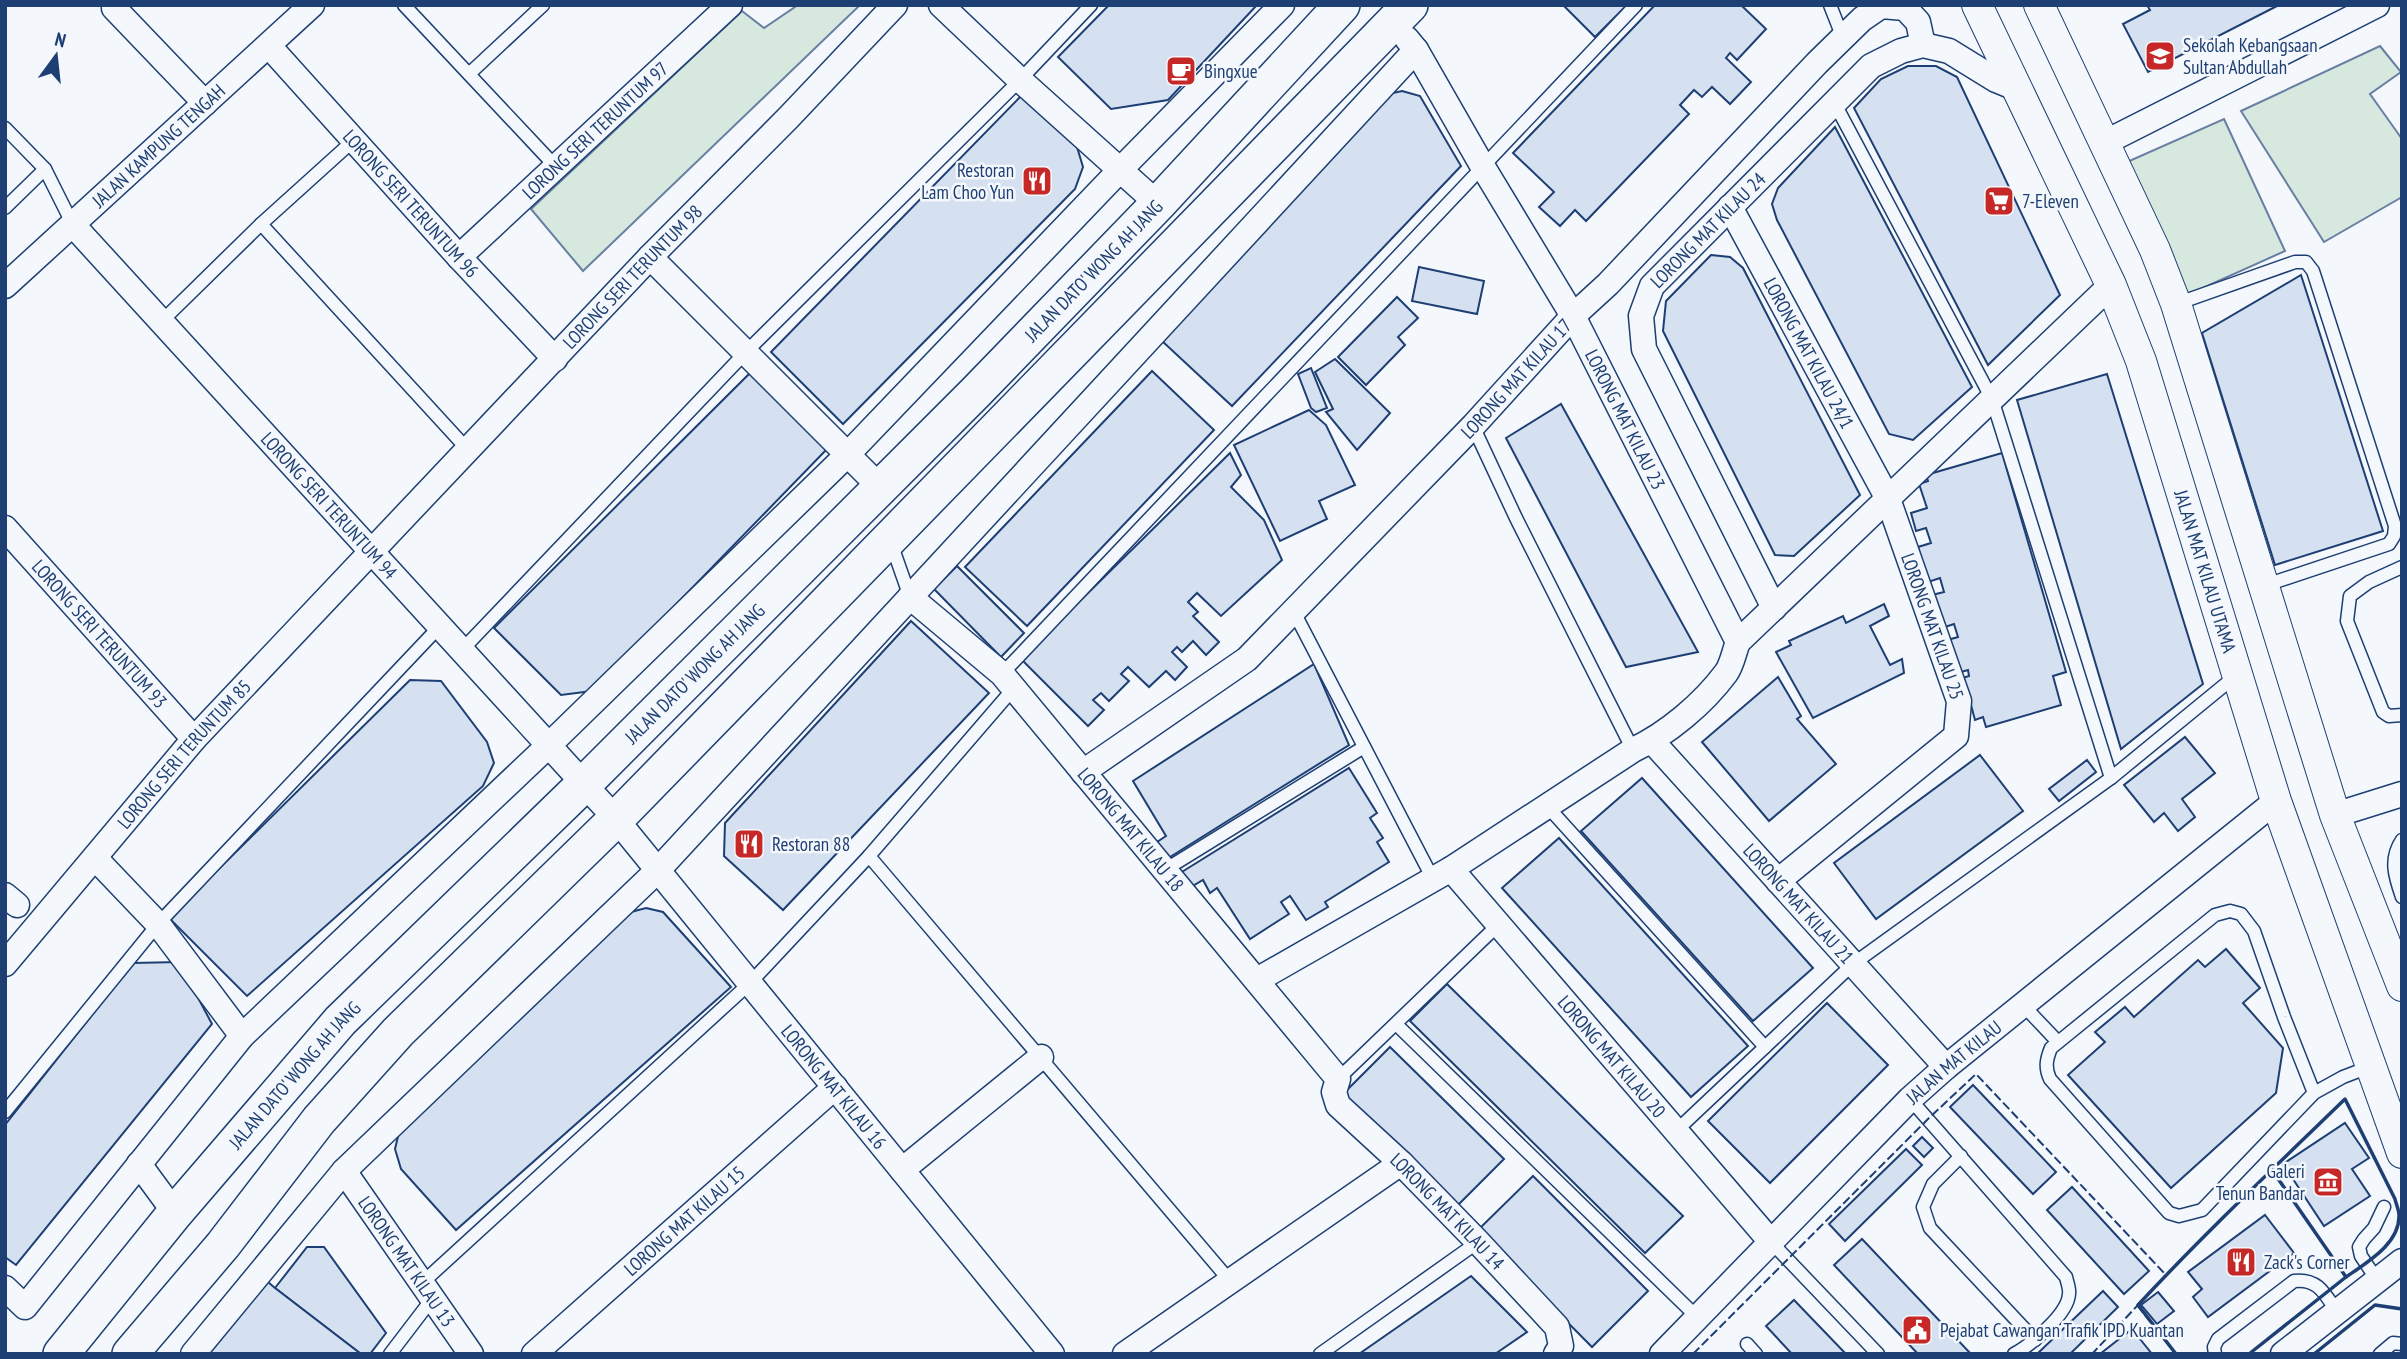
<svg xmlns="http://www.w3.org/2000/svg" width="2407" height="1359" viewBox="0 0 2407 1359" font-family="'PT Sans Narrow',sans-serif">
  <rect width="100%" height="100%" fill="#f4f7fb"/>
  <g fill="#d7e8df" stroke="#687fa3" stroke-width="2">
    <path d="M798 5H860L583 271 531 209 742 11 764 28Z"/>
    <path d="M2380 46 2401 72 2370 94 2402 139V197L2324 242 2241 111Z"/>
    <path d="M2224 119 2285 251 2185 296 2127 162Z"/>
  </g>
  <g fill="#d5e0f0" stroke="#1d3f73" stroke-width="2">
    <path d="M1109 5H1257L1168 100 1111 109 1058 57Z"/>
    <path d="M1563 5H1627L1595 37Z"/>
    <path d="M1655 5H1741L1766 29 1737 60 1730 53 1726 58 1751 82 1730 104 1712 87 1702 97 1694 90 1680 105 1689 114 1586 221 1575 210 1560 226 1539 207 1554 192 1513 153Z"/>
    <path d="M2147 5H2279L2148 72 2123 24 2150 10Z"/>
    <path d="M1908 66H1936L1957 77 2060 295 1988 365 1854 108 1881 79Z"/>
    <path d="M1402 91 1420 96 1461 166 1232 406 1162 341 1384 95Z"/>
    <path d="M1022 95 1077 147 1083 167 1075 189 843 424 771 352Z"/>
    <path d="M1835 127 1972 387 1913 440 1889 434 1777 220 1772 204 1778 188Z"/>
    <path d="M1711 255 1730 257 1743 268 1860 495 1794 556 1775 555 1663 331 1666 301Z"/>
    <path d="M1419 267 1484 281 1477 314 1412 301Z"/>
    <path d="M2301 275 2383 531 2275 565 2202 333Z"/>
    <path d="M1397 297 1418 318 1398 337 1405 345 1366 385 1338 357Z"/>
    <path d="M1335 359 1390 413 1357 450 1326 412 1333 409 1315 372Z"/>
    <path d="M1311 368 1327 408 1316 412 1311 408 1298 374Z"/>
    <path d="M1152 371 1214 430 1027 626 965 567Z"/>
    <path d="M750 373 828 448 592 691 561 695 494 628Z"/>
    <path d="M2107 374 2203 684 2121 749 2017 400Z"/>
    <path d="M1561 404 1698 652 1626 667 1506 438Z"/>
    <path d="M1309 410 1326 425 1355 485 1319 501 1327 519 1280 541 1234 445Z"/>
    <path d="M1230 453 1241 475 1231 487 1264 520 1282 560 1221 616 1197 593 1188 602 1198 612 1193 616 1219 642 1206 655 1193 641 1182 652 1177 647 1172 652 1187 667 1175 680 1166 671 1149 687 1128 667 1121 674 1129 681 1109 701 1101 693 1093 700 1104 710 1088 726 1021 659Z"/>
    <path d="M2002 453 2066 672 2053 676 2061 705 1986 727 1983 717 1975 720 1971 705 1963 707 1956 680 1969 676 1968 670 1954 674 1944 641 1958 637 1954 624 1942 628 1932 595 1944 592 1940 578 1928 582 1918 547 1931 543 1926 528 1916 531 1911 513 1927 508 1919 484 1928 481 1926 475Z"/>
    <path d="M957 566 1024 633 1001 657 934 589Z"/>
    <path d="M1884 604 1889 616 1870 626 1890 665 1902 659 1904 673 1813 718 1776 652 1791 645 1789 641 1843 616 1846 623Z"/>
    <path d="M911 621 989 693 783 910 724 856 725 823Z"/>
    <path d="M1314 664 1349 745 1162 862 1151 846 1166 836 1133 781Z"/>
    <path d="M1778 677 1801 716 1797 719 1836 764 1769 821 1702 742Z"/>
    <path d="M410 680 441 681 487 742 494 763 483 786 247 996 169 918Z"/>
    <path d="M2185 737 2215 773 2182 799 2195 817 2178 831 2164 813 2154 822 2124 785Z"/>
    <path d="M1980 755 2023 811 1876 919 1834 863Z"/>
    <path d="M2087 760 2096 772 2059 801 2049 789Z"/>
    <path d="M1349 768 1377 813 1370 818 1383 838 1377 842 1389 862 1325 902 1328 907 1306 920 1290 896 1281 902 1289 914 1250 939 1217 888 1210 893 1203 880 1186 890 1177 875Z"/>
    <path d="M1642 778 1813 968 1753 1021 1581 831Z"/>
    <path d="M1559 838 1748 1046 1691 1097 1502 888Z"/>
    <path d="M646 908 663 912 731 987 456 1230 401 1169 395 1149 400 1128 631 912Z"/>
    <path d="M2226 949 2260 988 2243 1003 2283 1048 2276 1093 2171 1188 2068 1075 2105 1042 2095 1032 2125 1007 2134 1017 2198 960 2205 967Z"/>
    <path d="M179 962 212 1024 16 1265 5 1257V1125L133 963Z"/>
    <path d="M1447 984 1683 1216 1645 1253 1410 1021Z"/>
    <path d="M1827 1003 1888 1065 1770 1183 1708 1121Z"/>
    <path d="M1390 1047 1504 1159 1456 1207 1342 1095Z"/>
    <path d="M1973 1085 2056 1172 2033 1194 1950 1107Z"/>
    <path d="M2345 1123 2369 1158 2352 1169 2370 1196 2324 1226 2283 1164Z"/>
    <path d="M1922 1137 1933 1148 1924 1157 1913 1146Z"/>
    <path d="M1906 1149 1922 1165 1845 1241 1829 1224Z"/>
    <path d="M1533 1176 1648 1291 1592 1347 1477 1231Z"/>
    <path d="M2072 1187 2149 1271 2124 1294 2047 1210Z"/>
    <path d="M2265 1215 2294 1253 2208 1317 2193 1297 2202 1289 2188 1272Z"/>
    <path d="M1862 1239 1971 1354H1918L1834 1265Z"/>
    <path d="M307 1247H324L386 1333 370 1354H361L275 1288Z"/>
    <path d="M1471 1276 1527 1332 1495 1354H1359Z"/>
    <path d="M268 1282 275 1288 361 1354H199Z"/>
    <path d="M2103 1291 2118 1307 2070 1354H2037Z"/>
    <path d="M2158 1292 2174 1311 2157 1324 2141 1305Z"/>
    <path d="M1794 1300 1846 1354H1792L1766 1326Z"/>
    <path d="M2132 1329 2152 1354H2100Z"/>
  </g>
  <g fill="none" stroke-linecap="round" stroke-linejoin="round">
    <g stroke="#1d3f73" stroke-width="15">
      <g id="service">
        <path d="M404 5 556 167"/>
        <path d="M1830 5 1843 38"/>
        <path d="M469 74 543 5"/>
        <path d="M1834 102 1992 399 2111 778"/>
        <path d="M5 128 45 169 73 225"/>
        <path d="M5 208 45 169"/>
        <path d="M261 224 469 451"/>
        <path d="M2176 304 2295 262H2306L2313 271 2395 526 2394 536 2389 544 2263 586"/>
        <path d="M161 322 261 224 354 140"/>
        <path d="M1473 426 1516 518 1633 750"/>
        <path d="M891 543 910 597"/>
        <path d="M2402 567 2369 582 2350 596 2347 621 2383 712 2389 716 2402 715"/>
        <path d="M1294 612 1433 879"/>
        <path d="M462 650 745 353 1020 80 1091 5"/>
        <path d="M1002 674 1636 5"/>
        <path d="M1547 806 1765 1047"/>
        <path d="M2402 840C2389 859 2395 877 2402 897"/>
        <path d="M869 856 1230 1281"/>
        <path d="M1163 871 1364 747"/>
        <path d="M2022 1004 2058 1042"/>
        <path d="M1396 1024 1698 1318"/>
        <path d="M1338 1079 1499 924"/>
        <path d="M2314 1093 2284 1017 2254 931 2241 914 2230 911 2215 915 2051 1048C2046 1060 2045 1068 2050 1079L2169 1213 2179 1216 2202 1210 2314 1093 2343 1077 2369 1067"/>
        <path d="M1910 1099 2066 1277C2067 1282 2070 1289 2069 1294 2068 1314 2031 1345 2014 1354"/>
        <path d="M5 1112 158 924 440 626"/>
        <path d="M1676 1131 1853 964 2111 778 2238 674"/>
        <path d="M1961 1156 1933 1184 1923 1207 1930 1228 2035 1340"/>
        <path d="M1772 1243 1878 1354"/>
        <path d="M2377 1280 2361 1256 2359 1247 2364 1239 2374 1228 2384 1207"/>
        <path d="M422 1283 750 983 869 856 1014 688"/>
        <path d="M1747 1344 1756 1354"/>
        <path d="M390 1354 432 1299"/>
        <path d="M1320 1354 1478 1242"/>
        <path d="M2215 1354 2214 1347 2218 1339 2294 1281C2318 1278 2325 1294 2337 1312"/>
        <path d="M2380 1354 2393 1343 2402 1344"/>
      </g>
    </g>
    <g stroke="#1d3f73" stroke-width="27">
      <g id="minor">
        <path d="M941 5 1020 80 1158 204"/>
        <path d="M114 8 205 103"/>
        <path id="s1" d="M1407 39 1416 50 1483 167 1573 316 1738 642"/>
        <path id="s2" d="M269 46 459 257 555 359"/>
        <path d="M2104 143 2377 5"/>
        <path id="s3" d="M1730 207 1888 499 1959 701 1956 736 1778 881"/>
        <path id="s4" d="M73 225 616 819 1052 1354"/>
        <path id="s5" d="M459 257 730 5"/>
        <path d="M650 257 881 488"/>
        <path id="s6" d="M5 286 312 5"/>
        <path id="s7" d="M5 528 194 739"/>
        <path id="s8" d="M910 597 1002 674 1338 1079 1334 1092 1338 1105 1401 1163 1478 1242 1557 1327 1561 1346 1556 1354"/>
        <path id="s9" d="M1774 608 1644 349 1641 316 1652 286 1871 66 1901 51 1923 45 1949 51 1996 80 2018 89"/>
        <path id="s10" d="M1652 741 1946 1067"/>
        <path id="s11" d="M1083 772 1247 659 1473 426 1573 316 1608 284 1817 63 1862 19 1881 6 1905 8 1918 22 1923 45"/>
        <path d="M2335 815 2402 794"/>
        <path d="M95 858 158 924 242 1036"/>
        <path id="s12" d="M1451 869 1772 1243"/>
        <path d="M5 895 17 905"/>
        <path id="s13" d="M5 964 194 739 650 257 789 117 895 5"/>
        <path d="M1257 980 1451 869 1633 750C1667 734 1703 704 1726 673 1732 665 1734 652 1738 642L2111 285"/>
        <path d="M139 1164 175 1213"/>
        <path d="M902 1170 1041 1057"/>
        <path id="s14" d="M344 1171 471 1354"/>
        <path d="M5 1288 25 1307 242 1036 549 745 847 455 1120 170 1282 5"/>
        <path d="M193 1354 344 1171 658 870 1416 50"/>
        <path id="s15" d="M534 1354 835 1087"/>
        <path d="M1125 1354 1401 1163"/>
        <path id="s16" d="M1662 1354 1910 1099 1946 1067 2276 801"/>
        <path d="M2283 1354 2402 1261"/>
      </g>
    </g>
    <g stroke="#1d3f73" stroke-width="32">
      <g id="tertiary">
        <path id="s17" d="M1977 5 2111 285 2141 361 2276 801 2402 1153"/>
        <path d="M2039 5 2155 250 2176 304 2335 815 2402 986"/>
      </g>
    </g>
    <g stroke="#1d3f73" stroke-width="38">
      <g id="secondary">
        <path id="s18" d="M61 1354 175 1213 340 1021 584 784 976 392 1158 204 1342 5"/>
        <path d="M130 1354 223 1245 319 1120 398 1032 616 819 1410 5"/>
      </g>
    </g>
    <use href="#service" stroke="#f4f7fb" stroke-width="12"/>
    <use href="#minor" stroke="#f4f7fb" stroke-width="24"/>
    <use href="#tertiary" stroke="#f4f7fb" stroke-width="30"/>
    <use href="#secondary" stroke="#f4f7fb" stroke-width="35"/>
    <g stroke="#1d3f73" stroke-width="2" stroke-dasharray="9 3.5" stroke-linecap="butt">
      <path d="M2137 1305 2176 1354"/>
      <path d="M1693 1354 1929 1118 1976 1074 2166 1275 2092 1354"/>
    </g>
    <g stroke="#1d3f73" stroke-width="3.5">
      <path d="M2176 1354 2138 1305C2204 1234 2275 1167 2345 1099L2395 1199C2396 1204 2399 1210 2399 1215 2400 1244 2366 1263 2346 1277L2272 1170"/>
      <path d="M2249 1354 2346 1277"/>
      <path d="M2314 1354 2375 1305 2402 1309"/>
    </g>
  </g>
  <defs>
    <g id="school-square" transform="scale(1.575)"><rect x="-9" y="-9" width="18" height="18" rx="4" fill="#c62828" stroke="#f4f7fb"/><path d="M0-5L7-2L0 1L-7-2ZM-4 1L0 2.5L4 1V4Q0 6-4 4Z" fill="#fff"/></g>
    <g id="cafe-square" transform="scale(1.575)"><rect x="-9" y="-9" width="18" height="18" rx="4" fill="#c62828" stroke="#f4f7fb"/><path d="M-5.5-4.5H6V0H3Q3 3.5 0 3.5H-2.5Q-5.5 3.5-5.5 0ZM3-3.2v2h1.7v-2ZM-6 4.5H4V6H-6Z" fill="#fff"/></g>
    <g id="restaurant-square" transform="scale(1.575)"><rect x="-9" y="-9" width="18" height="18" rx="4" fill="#c62828" stroke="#f4f7fb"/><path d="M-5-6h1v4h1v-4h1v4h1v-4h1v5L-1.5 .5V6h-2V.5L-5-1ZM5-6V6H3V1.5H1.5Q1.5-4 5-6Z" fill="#fff"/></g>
    <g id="supermarket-square" transform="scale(1.575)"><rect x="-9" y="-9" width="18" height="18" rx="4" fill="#c62828" stroke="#f4f7fb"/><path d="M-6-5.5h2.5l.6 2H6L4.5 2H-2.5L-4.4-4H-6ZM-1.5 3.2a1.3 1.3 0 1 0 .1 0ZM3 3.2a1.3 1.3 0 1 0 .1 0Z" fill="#fff"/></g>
    <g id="museum-square" transform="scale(1.575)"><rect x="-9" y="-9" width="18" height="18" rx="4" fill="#c62828" stroke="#f4f7fb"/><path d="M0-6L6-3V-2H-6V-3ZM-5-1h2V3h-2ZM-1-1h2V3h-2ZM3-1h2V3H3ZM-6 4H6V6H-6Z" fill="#fff"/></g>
    <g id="civic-square" transform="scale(1.575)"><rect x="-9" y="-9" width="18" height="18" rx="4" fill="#c62828" stroke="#f4f7fb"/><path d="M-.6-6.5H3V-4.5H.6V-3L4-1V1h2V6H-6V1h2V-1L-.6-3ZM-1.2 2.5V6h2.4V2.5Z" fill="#fff"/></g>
  </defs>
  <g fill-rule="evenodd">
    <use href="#school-square" x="2160" y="56"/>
    <use href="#cafe-square" x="1181" y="71"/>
    <use href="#restaurant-square" x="1037" y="181"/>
    <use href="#supermarket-square" x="1999" y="201"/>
    <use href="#restaurant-square" x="749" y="844"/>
    <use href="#museum-square" x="2328" y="1182"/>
    <use href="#restaurant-square" x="2241" y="1262"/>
    <use href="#civic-square" x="1917" y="1330"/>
  </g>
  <g text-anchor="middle" stroke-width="5" stroke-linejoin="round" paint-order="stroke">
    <g font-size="19" fill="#1d3f73" stroke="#f4f7fb" text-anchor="start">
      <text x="2183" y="52">Sekolah Kebangsaan<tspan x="2183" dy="22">Sultan Abdullah</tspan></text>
      <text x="1204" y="78">Bingxue</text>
      <text x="1014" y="177" text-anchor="end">Restoran<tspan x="1014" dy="22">Lam Choo Yun</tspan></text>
      <text x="2022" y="208">7-Eleven</text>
      <text x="772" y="851">Restoran 88</text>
      <text x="2305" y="1178" text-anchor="end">Galeri<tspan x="2305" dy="22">Tenun Bandar</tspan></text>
      <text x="2264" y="1269">Zack's Corner</text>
      <text x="1940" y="1337">Pejabat Cawangan Trafik IPD Kuantan</text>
    </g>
    <g font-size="19" fill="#1d3f73" stroke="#f4f7fb">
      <text dy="7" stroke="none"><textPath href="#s5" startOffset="186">LORONG SERI TERUNTUM 97</textPath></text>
      <text dy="7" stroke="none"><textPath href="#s6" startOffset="208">JALAN KAMPUNG TENGAH</textPath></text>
      <text dy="7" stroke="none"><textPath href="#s2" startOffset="212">LORONG SERI TERUNTUM 96</textPath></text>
      <text dy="7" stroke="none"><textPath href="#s9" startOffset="434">LORONG MAT KILAU 24</textPath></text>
      <text dy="7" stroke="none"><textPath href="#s18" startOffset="1498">JALAN DATO' WONG AH JANG</textPath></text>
      <text dy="7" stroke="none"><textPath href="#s13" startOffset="931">LORONG SERI TERUNTUM 98</textPath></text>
      <text dy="7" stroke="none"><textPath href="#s3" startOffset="166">LORONG MAT KILAU 24/1</textPath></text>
      <text dy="7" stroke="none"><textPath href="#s11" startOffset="588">LORONG MAT KILAU 17</textPath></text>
      <text dy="7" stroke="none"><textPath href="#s1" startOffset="439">LORONG MAT KILAU 23</textPath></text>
      <text dy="7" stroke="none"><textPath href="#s4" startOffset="380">LORONG SERI TERUNTUM 94</textPath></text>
      <text dy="7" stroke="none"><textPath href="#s17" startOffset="612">JALAN MAT KILAU UTAMA</textPath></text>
      <text dy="7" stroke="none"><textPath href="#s3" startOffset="467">LORONG MAT KILAU 25</textPath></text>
      <text dy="7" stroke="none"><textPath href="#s7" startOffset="142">LORONG SERI TERUNTUM 93</textPath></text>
      <text dy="7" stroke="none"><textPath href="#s18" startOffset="931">JALAN DATO' WONG AH JANG</textPath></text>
      <text dy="7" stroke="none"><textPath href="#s13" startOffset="276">LORONG SERI TERUNTUM 85</textPath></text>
      <text dy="7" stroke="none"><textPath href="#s8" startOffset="322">LORONG MAT KILAU 18</textPath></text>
      <text dy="7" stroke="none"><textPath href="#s10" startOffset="219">LORONG MAT KILAU 21</textPath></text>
      <text dy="7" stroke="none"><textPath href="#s12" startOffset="247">LORONG MAT KILAU 20</textPath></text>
      <text dy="7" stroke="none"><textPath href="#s16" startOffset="413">JALAN MAT KILAU</textPath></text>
      <text dy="7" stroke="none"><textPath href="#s18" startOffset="364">JALAN DATO' WONG AH JANG</textPath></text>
      <text dy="7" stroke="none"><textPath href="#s4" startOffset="1150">LORONG MAT KILAU 16</textPath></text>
      <text dy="7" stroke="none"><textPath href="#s8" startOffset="826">LORONG MAT KILAU 14</textPath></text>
      <text dy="7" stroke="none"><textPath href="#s15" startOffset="201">LORONG MAT KILAU 15</textPath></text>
      <text dy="7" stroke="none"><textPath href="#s14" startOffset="110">LORONG MAT KILAU 13</textPath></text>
    </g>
  </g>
  <rect width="2407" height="1359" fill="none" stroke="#1d3f73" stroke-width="14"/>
  <g transform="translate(56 56) rotate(15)" stroke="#f4f7fb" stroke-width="5" paint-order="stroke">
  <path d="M0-5L12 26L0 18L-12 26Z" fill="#1d3f73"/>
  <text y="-10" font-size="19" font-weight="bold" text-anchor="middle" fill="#1d3f73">N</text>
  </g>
</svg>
